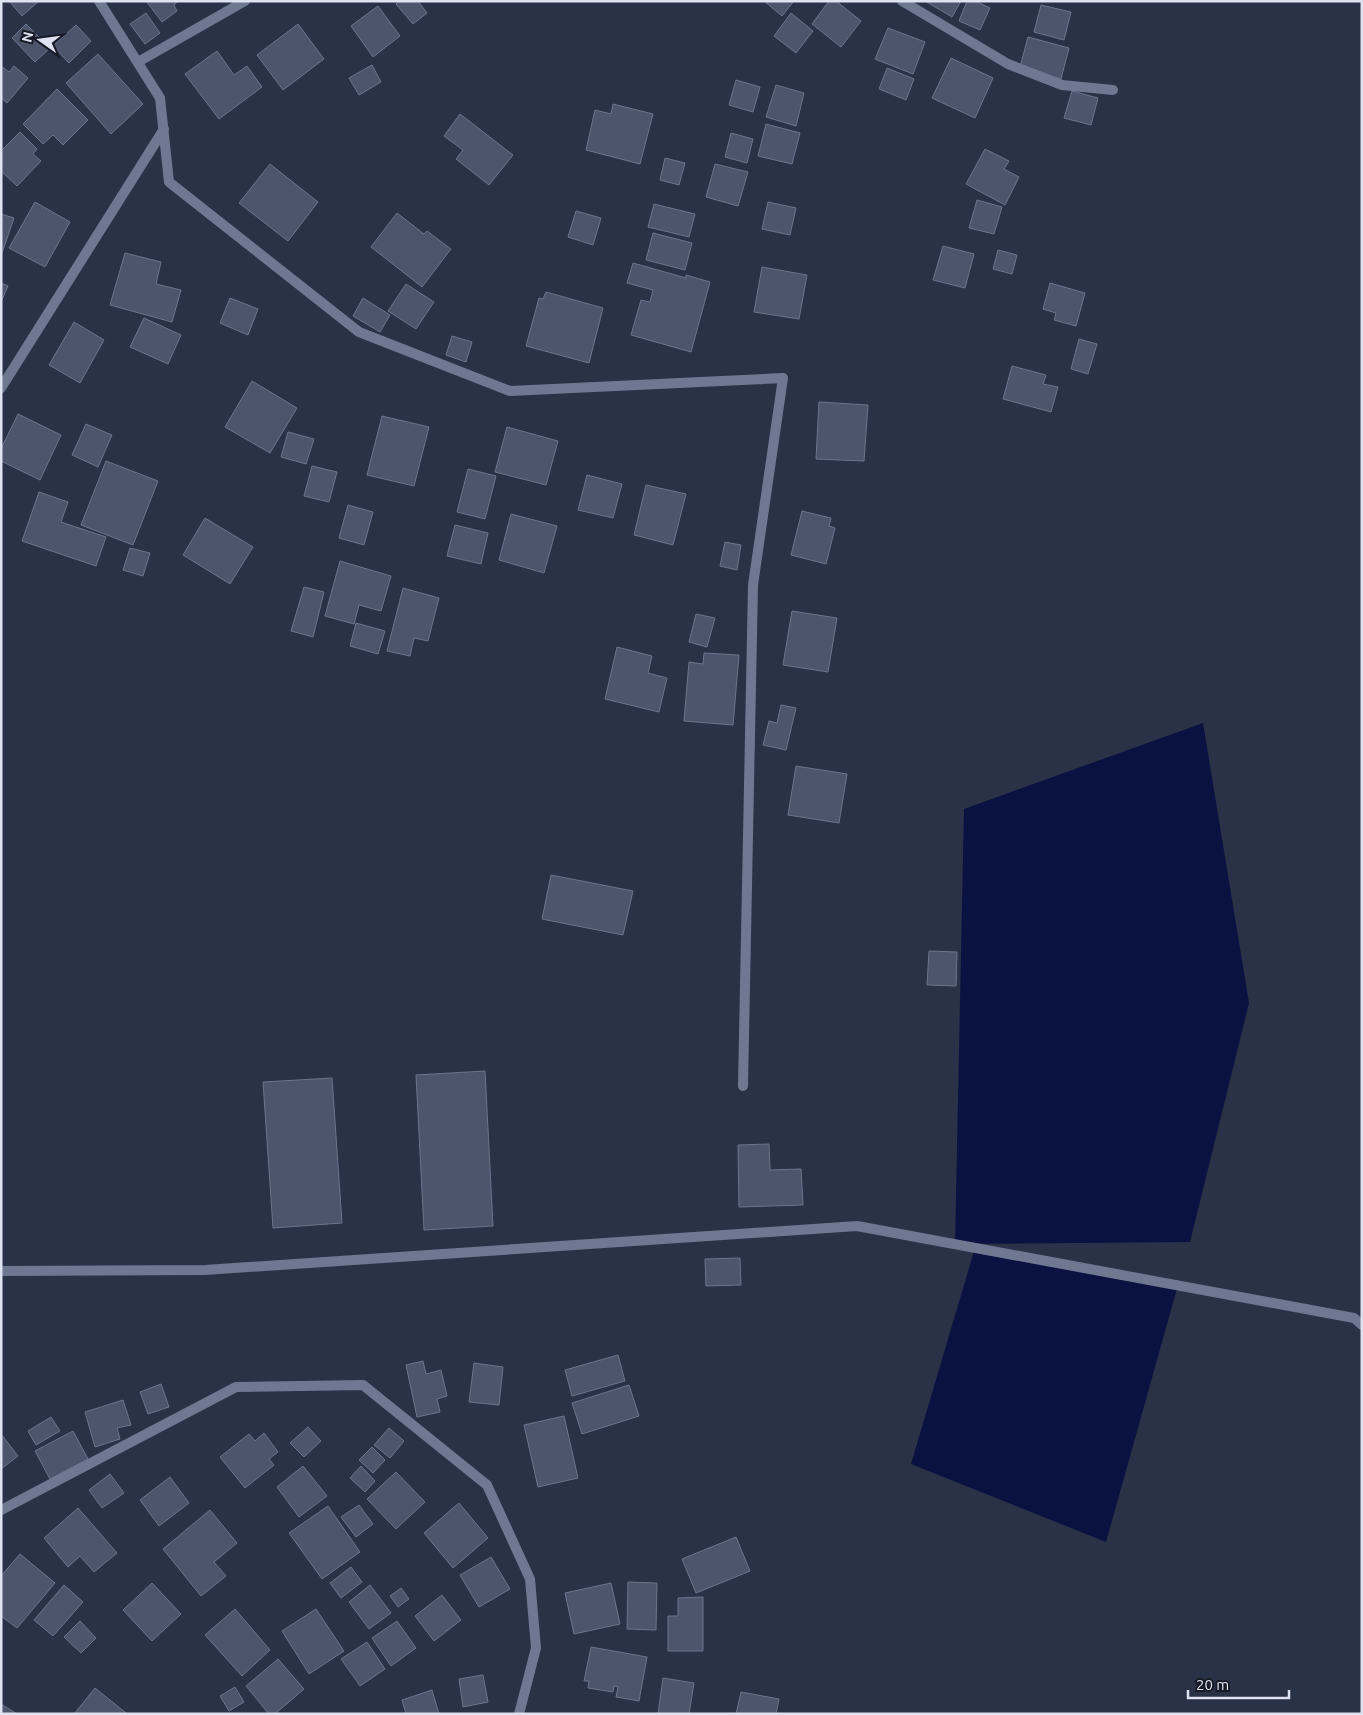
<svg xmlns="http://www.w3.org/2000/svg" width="1363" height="1715" viewBox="0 0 1363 1715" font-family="Ubuntu,sans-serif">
  <rect width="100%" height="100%" fill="#2a3247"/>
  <g fill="#091241">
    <path d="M1203 723 1249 1003 1190 1242 955 1244 964 809Z"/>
    <path d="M975 1248 1178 1285 1106 1542 911 1464Z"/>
  </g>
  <g fill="#4c556c" stroke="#6c758e">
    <path d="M9 1H39L22 16Z"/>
    <path d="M146 1H178L174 5 177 11 162 22Z"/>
    <path d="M399 1H418L427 13 413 24 396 4Z"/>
    <path d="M764 1H794L782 16Z"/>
    <path d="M829 1H836L861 21 841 47 812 24Z"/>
    <path d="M925 1H961L952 17Z"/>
    <path d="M967 1H975L990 8 980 30 959 21Z"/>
    <path d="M1041 5 1071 12 1064 40 1034 32Z"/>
    <path d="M378 6 400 36 373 57 351 26Z"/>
    <path d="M146 13 160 33 145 44 130 24Z"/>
    <path d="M791 13 813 31 796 53 774 36Z"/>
    <path d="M26 24 50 48 35 62 12 38Z"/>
    <path d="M298 24 324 59 283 90 257 55Z"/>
    <path d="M76 25 91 41 69 63 53 46Z"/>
    <path d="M888 28 925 42 913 74 875 59Z"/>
    <path d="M1028 37 1069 48 1061 79 1020 67Z"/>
    <path d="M217 51 234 75 247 66 262 87 219 119 185 74Z"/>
    <path d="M98 54 143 104 111 134 66 83Z"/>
    <path d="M951 58 993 78 975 118 932 98Z"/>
    <path d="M372 65 381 82 359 95 349 78Z"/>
    <path d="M1 66 9 72 14 66 28 78 7 103 1 98Z"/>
    <path d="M887 68 914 79 906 100 879 89Z"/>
    <path d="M736 80 760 87 753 112 729 105Z"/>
    <path d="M776 85 804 93 796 126 766 117Z"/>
    <path d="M57 89 88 120 63 145 53 135 43 144 23 124Z"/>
    <path d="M1072 91 1098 98 1091 125 1064 118Z"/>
    <path d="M613 104 653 114 640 164 586 150 595 110 611 114Z"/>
    <path d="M460 114 513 155 489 185 456 159 463 150 444 136Z"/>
    <path d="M766 124 800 133 792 164 758 156Z"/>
    <path d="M20 132 37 149 33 154 41 161 17 186 1 171V151Z"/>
    <path d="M731 133 753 139 747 163 725 157Z"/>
    <path d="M985 149 1009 161 1004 169 1019 177 1005 205 966 184Z"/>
    <path d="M665 158 685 163 679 185 660 180Z"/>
    <path d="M270 164 318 202 288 241 239 203Z"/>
    <path d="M715 164 748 172 738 206 706 197Z"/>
    <path d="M977 200 1002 207 994 234 969 228Z"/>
    <path d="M35 202 70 222 45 267 9 248Z"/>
    <path d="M768 202 796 208 790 235 762 229Z"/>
    <path d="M654 204 695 214 689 237 648 227Z"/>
    <path d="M576 211 601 218 593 245 568 237Z"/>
    <path d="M397 213 424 234 427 231 451 249 422 287 371 247Z"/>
    <path d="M1 214 14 218 2 253H1Z"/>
    <path d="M653 233 692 243 685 270 646 260Z"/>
    <path d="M943 246 974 254 965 288 933 280Z"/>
    <path d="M998 250 1017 255 1012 274 993 269Z"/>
    <path d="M125 253 161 262 156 284 181 290 172 322 110 305Z"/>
    <path d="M633 263 686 278V275L710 282 691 352 631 335 641 300 650 302 653 290 627 283Z"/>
    <path d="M762 267 807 275 799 319 754 312Z"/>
    <path d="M1 283 8 286 1 302Z"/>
    <path d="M1050 283 1085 293 1076 326 1054 320 1056 313 1043 309Z"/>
    <path d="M406 284 434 302 416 329 388 311Z"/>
    <path d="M546 292 603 308 589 363 526 346 539 298 543 299Z"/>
    <path d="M230 298 258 309 248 335 220 323Z"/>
    <path d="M363 298 390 315 380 332 353 316Z"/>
    <path d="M144 318 181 335 168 364 130 347Z"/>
    <path d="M74 322 104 340 80 383 49 365Z"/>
    <path d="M452 336 472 342 466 362 446 355Z"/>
    <path d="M1079 339 1097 344 1088 374 1071 369Z"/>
    <path d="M1012 366 1046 375 1043 384 1058 387 1051 412 1003 399Z"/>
    <path d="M252 381 297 408 270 453 225 427Z"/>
    <path d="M819 402 868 405 864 461 816 459Z"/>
    <path d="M18 414 61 435 40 480 1 461V449Z"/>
    <path d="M382 416 429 427 414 486 367 475Z"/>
    <path d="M86 424 112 435 98 467 72 455Z"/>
    <path d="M507 427 558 441 546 485 495 472Z"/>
    <path d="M288 432 314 439 306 464 281 457Z"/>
    <path d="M106 461 158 481 133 545 81 525Z"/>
    <path d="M312 466 337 472 329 502 304 496Z"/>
    <path d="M468 469 496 476 485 519 457 512Z"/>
    <path d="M587 475 622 484 613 518 578 510Z"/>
    <path d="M646 485 686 494 673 545 634 535Z"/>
    <path d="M39 492 68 502 61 522 106 537 96 566 22 541Z"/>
    <path d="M348 505 373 512 364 545 339 538Z"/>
    <path d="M802 511 831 518 829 526 835 528 826 564 791 555Z"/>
    <path d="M511 514 557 526 544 573 499 560Z"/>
    <path d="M205 518 253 547 230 584 183 555Z"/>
    <path d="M455 525 488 533 481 564 447 556Z"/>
    <path d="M725 542 741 545 737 570 720 566Z"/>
    <path d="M130 548 150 553 143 576 123 570Z"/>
    <path d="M340 561 391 576 381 611 359 605 354 624 325 616Z"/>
    <path d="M304 587 324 592 313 637 291 631Z"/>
    <path d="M403 588 439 598 428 641 414 638 410 656 387 651Z"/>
    <path d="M792 611 837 618 828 672 783 665Z"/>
    <path d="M696 614 715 618 707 647 689 642Z"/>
    <path d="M356 623 385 631 378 654 350 646Z"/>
    <path d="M617 647 652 656 648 673 667 678 659 712 605 699Z"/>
    <path d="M704 653 739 655 733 725 684 721 689 662 703 664Z"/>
    <path d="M781 705 796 708 786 750 763 745 769 721 777 723Z"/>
    <path d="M796 766 847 774 839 823 788 815Z"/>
    <path d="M551 875 633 891 623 935 542 919Z"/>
    <path d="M929 951 957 952 956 986 927 985Z"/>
    <path d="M485 1071 493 1226 424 1230 416 1075Z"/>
    <path d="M332 1078 342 1223 273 1228 263 1082Z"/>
    <path d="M769 1144 770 1170 801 1169 803 1205 739 1207 738 1145Z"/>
    <path d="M740 1258 741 1285 706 1286 705 1259Z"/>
    <path d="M618 1355 625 1381 572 1396 565 1370Z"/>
    <path d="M423 1361 426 1374 441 1370 447 1396 437 1399 440 1412 417 1417 406 1365Z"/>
    <path d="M474 1363 503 1367 499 1405 469 1402Z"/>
    <path d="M161 1384 169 1407 148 1414 140 1392Z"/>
    <path d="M629 1385 639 1416 582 1434 572 1403Z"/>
    <path d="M123 1400 131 1425 117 1428 120 1439 95 1447 85 1412Z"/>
    <path d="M564 1416 578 1478 538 1487 524 1425Z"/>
    <path d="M51 1417 60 1431 36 1445 28 1431Z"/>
    <path d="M308 1427 321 1441 304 1457 290 1443Z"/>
    <path d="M389 1428 404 1441 390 1458 374 1445Z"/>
    <path d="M73 1431 88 1459 50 1479 35 1451Z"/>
    <path d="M264 1433 278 1452 269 1459 274 1465 245 1488 220 1457 249 1434 255 1441Z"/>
    <path d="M1 1434 18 1456 1 1469Z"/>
    <path d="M372 1447 385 1460 373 1473 359 1460Z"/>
    <path d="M303 1466 327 1496 299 1517 277 1487Z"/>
    <path d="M361 1466 375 1481 365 1492 350 1478Z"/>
    <path d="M396 1472 425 1502 396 1529 367 1499Z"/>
    <path d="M110 1474 124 1493 102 1508 89 1490Z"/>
    <path d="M170 1477 189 1503 159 1526 140 1500Z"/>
    <path d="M459 1503 488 1538 453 1568 424 1533Z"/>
    <path d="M359 1505 373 1524 356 1537 341 1517Z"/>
    <path d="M328 1506 360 1552 322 1579 289 1533Z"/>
    <path d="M78 1508 117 1553 94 1572 80 1556 68 1567 44 1538Z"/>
    <path d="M210 1510 237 1543 214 1562 226 1576 201 1596 163 1549Z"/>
    <path d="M736 1537 750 1571 696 1593 682 1559Z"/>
    <path d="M20 1554 55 1583 17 1628 1 1616V1576Z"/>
    <path d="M491 1557 510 1589 479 1607 460 1575Z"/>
    <path d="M351 1567 362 1582 341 1598 330 1583Z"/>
    <path d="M628 1582 657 1583 656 1630 627 1629Z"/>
    <path d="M152 1583 181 1614 152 1641 123 1610Z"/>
    <path d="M611 1583 620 1624 574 1634 565 1593Z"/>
    <path d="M64 1585 83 1602 53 1636 34 1620Z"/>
    <path d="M370 1585 391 1613 369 1629 349 1602Z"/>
    <path d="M401 1588 409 1599 398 1607 390 1596Z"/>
    <path d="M442 1595 461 1620 434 1641 415 1616Z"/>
    <path d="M703 1597V1651H668V1616H678V1598Z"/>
    <path d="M235 1609 270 1650 242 1676 205 1635Z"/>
    <path d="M316 1609 344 1651 309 1674 282 1631Z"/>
    <path d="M80 1621 96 1638 81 1653 64 1637Z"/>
    <path d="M397 1621 416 1648 391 1666 372 1638Z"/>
    <path d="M367 1642 385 1669 360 1686 341 1659Z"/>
    <path d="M591 1647 647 1657 639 1701 616 1697 618 1687 614 1686 613 1692 588 1688 589 1681H584Z"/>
    <path d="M278 1659 304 1689 275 1714H269L246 1686Z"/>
    <path d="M483 1675 488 1702 463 1707 459 1679Z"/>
    <path d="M663 1678 694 1683 689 1714H658Z"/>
    <path d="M235 1687 244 1702 229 1711 220 1696Z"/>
    <path d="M95 1688 126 1713 125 1714H74Z"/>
    <path d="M432 1690 439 1714H406L402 1700Z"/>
    <path d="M741 1692 779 1699 776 1714H736Z"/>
    <path d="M1 1704 17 1714H1Z"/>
  </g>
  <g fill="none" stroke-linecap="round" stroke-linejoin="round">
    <g stroke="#6f7891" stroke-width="10">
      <path d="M99 1 160 98 169 182 359 332 510 391 783 378 753 585 743 1086"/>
      <path d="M902 1 1008 64 1062 85 1113 90"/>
      <path d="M138 62 245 1"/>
      <path d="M1 388 164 129"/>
      <path d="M1 1271 205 1270 857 1226 1354 1318 1362 1325"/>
      <path d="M1 1510 236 1387 363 1385 487 1485 530 1579 536 1648 519 1714"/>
    </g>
  </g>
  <rect width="1363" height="1715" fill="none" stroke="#dee3f1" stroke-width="5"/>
  <g transform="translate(40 40) rotate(284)" stroke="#161a24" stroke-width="4" paint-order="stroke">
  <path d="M0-4L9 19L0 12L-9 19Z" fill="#dee3f1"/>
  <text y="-8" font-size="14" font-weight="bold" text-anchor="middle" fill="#dee3f1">N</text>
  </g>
  <path d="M1188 1690v8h101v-8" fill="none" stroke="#dee3f1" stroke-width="2.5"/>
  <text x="1196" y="1690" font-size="15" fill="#dee3f1" stroke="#161a24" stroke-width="4" paint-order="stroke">20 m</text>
</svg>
